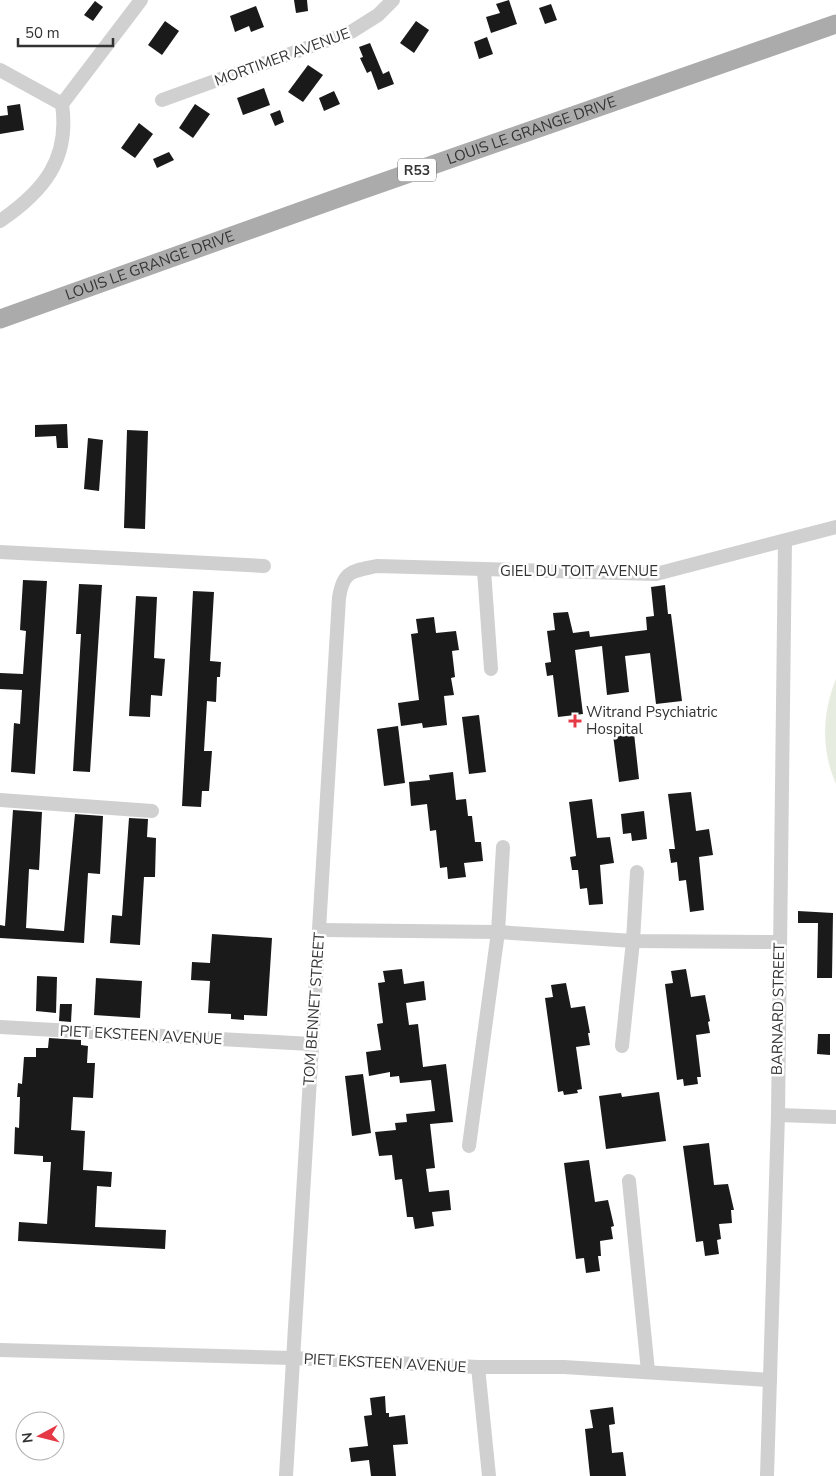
<svg xmlns="http://www.w3.org/2000/svg" width="836" height="1476" viewBox="0 0 836 1476" font-family="'Nunito Sans',sans-serif">
  <rect width="100%" height="100%" fill="#fff"/>
  <path fill="#e6ecdf" d="M836 679V784C821 750 822 713 836 679Z"/>
  <g fill="#1a1a1a">
    <path d="M294 0H307L308 11 296 13Z"/>
    <path d="M509 0 517 24 491 33 486 17 500 13 496 4Z"/>
    <path d="M95 1 103 7 93 21 84 15Z"/>
    <path d="M551 4 557 20 545 24 539 8Z"/>
    <path d="M256 6 264 27 251 32 249 26 235 32 230 16Z"/>
    <path d="M165 21 179 31 162 55 148 45Z"/>
    <path d="M416 21 429 30 414 53 400 43Z"/>
    <path d="M487 37 493 54 479 59 474 42Z"/>
    <path d="M370 43 383 74 389 71 394 84 378 90 371 71 367 73 360 58 363 57 359 47Z"/>
    <path d="M308 65 323 75 303 102 288 92Z"/>
    <path d="M264 88 270 105 243 115 237 98Z"/>
    <path d="M334 91 340 104 324 111 319 98Z"/>
    <path d="M20 104 24 130 0 134V116L8 115 7 106Z"/>
    <path d="M195 104 210 114 193 138 179 128Z"/>
    <path d="M280 110 284 122 275 126 270 114Z"/>
    <path d="M139 123 153 134 135 158 121 148Z"/>
    <path d="M169 152 174 160 157 168 153 159Z"/>
    <path d="M67 424 68 448H57L56 436 35 437V425Z"/>
    <path d="M127 430 148 431 145 529 124 528Z"/>
    <path d="M88 438 103 440 99 491 84 489Z"/>
    <path d="M23 580 47 581 35 774 11 772 14 723 20 724 22 690 0 689V673L23 674 26 631 20 630Z"/>
    <path d="M79 584 102 585 90 772 73 771 81 634H76Z"/>
    <path d="M665 585 668 614H671L682 701 656 704 650 653 625 656 629 692 607 695 602 646 575 650 583 714 558 717 553 675 547 676 545 663 551 662 547 631 555 630 553 613 568 612 573 633 589 631 590 637 647 630 646 617 654 616 651 587Z"/>
    <path d="M193 591 214 592 210 661 221 662 220 677H217L216 702 207 701 204 751H212L209 791H202L201 807 182 806Z"/>
    <path d="M136 596 157 597 154 658 165 659 162 696 151 695 150 717 129 716Z"/>
    <path d="M434 617 436 633 456 631 459 650 452 651 455 677 451 678 454 695 444 696 447 725 423 728 422 723 401 726 398 703 419 700 411 634 418 633 416 619Z"/>
    <path d="M479 715 486 772 469 774 462 717Z"/>
    <path d="M633 724 639 779 619 782 612 727Z"/>
    <path d="M398 726 405 783 384 786 377 729Z"/>
    <path d="M453 772 456 800 466 799 468 816H472L475 842H481L483 861 464 863 466 877 448 879 447 867 440 868 436 830 430 831 427 804 411 806 409 782 430 780 429 775Z"/>
    <path d="M691 792 696 831 709 829 713 855 699 857 704 910 690 912 686 880 679 881 677 862 671 863 669 849H675L668 794Z"/>
    <path d="M592 799 597 838 610 837 614 863 600 865 603 904 589 905 587 888 580 889 578 870H572L570 857 576 856 569 802Z"/>
    <path d="M13 810 42 812 39 870 29 869 26 928 64 931 75 814 103 816 100 874 88 873 84 943 0 938V925L5 926Z"/>
    <path d="M644 811 647 839 632 841 631 833 623 834 621 814Z"/>
    <path d="M129 818 148 819 147 837 156 838 155 877H144L140 945 110 943 112 915 122 916Z"/>
    <path d="M798 911 833 913 832 978H817L818 923H798Z"/>
    <path d="M212 934 272 938 267 1016 244 1015V1020L231 1019V1014L208 1013 210 981 191 980 192 962 210 963Z"/>
    <path d="M402 969 404 984 424 981 426 1000 406 1003 409 1025 418 1024 423 1067 446 1064 453 1122 430 1124 435 1168 426 1169 429 1192 449 1190 451 1210 432 1212 434 1226 415 1229 413 1217H407L402 1179 395 1180 392 1155 379 1156 375 1132 396 1130 395 1123 407 1122 406 1114 435 1111 431 1080 400 1083 399 1076 390 1077V1072L369 1076 366 1052 381 1050 377 1024 383 1023 378 983 385 982 383 971Z"/>
    <path d="M686 969 691 997 705 995 710 1021 708 1022 710 1033 696 1035 701 1077H697L698 1084 684 1086 683 1079 677 1080 665 984 673 983 671 971Z"/>
    <path d="M37 976 57 977 56 1013 36 1011Z"/>
    <path d="M96 978 142 981 140 1018 94 1015Z"/>
    <path d="M566 983 571 1008 585 1006 590 1033H588L590 1045 576 1047 582 1089 577 1090 578 1093 564 1095 563 1091 558 1092 545 998 553 997 551 985Z"/>
    <path d="M60 1004H72L71 1022 59 1021Z"/>
    <path d="M818 1034H830V1055L817 1054Z"/>
    <path d="M49 1038 81 1040V1045L88 1046 87 1063H95L93 1098 73 1097 71 1130 85 1131 83 1170 112 1172 111 1187 97 1186 95 1227 166 1230 165 1249 18 1241 19 1222 47 1224 51 1162H43V1156L14 1154 15 1127 19 1128 20 1097H17L18 1083 22 1084 24 1057H36V1048H48Z"/>
    <path d="M363 1074 371 1133 352 1136 345 1076Z"/>
    <path d="M659 1092 666 1141 606 1149 599 1096 621 1093 622 1097Z"/>
    <path d="M709 1143 714 1185 728 1184 734 1210H731L732 1223 719 1224 721 1239 717 1240 719 1254 705 1256 703 1241 696 1242 683 1146Z"/>
    <path d="M589 1160 595 1202 608 1200 614 1226 611 1227 613 1239 600 1241 601 1256H598L600 1271 586 1273 584 1258 576 1259 564 1163Z"/>
    <path d="M385 1396 386 1413H389V1417L405 1415 408 1444 393 1445 396 1476H371L369 1460 351 1462 349 1448 368 1446 364 1416 372 1415 370 1398Z"/>
    <path d="M613 1407 615 1424 609 1425 612 1453 623 1452 626 1476H590L585 1429 593 1428 590 1410Z"/>
  </g>
  <g fill="none" stroke-linecap="round" stroke-linejoin="round">
    <g stroke="#d0d0d0" stroke-width="14">
      <path d="M0 70 62 104"/>
      <path d="M162 100 351 32 378 15 393 0"/>
      <path d="M0 221C44 191 70 159 62 104L141 0"/>
      <path d="M0 552 264 566"/>
      <path d="M484 570 491 669"/>
      <path d="M0 800 152 811"/>
      <path d="M320 930 498 932 633 941 779 942"/>
      <path d="M0 1027 311 1044"/>
      <path d="M622 1046 633 941 637 872"/>
      <path d="M778 1115 836 1117"/>
      <path d="M469 1146 498 932 503 847"/>
      <path d="M629 1181 648 1371"/>
      <path d="M0 1350 292 1358 478 1367H564L770 1380"/>
      <path d="M478 1367 489 1476"/>
      <path d="M286 1476 339 598C343 570 353 571 377 566L656 574 836 527"/>
      <path d="M767 1476 778 1115 785 541"/>
    </g>
    <path stroke="#ababab" stroke-width="19" id="s1" d="M0 319 341 197 836 24"/>
  </g>
  <path fill="#e63946" stroke="#fff" stroke-width="2" d="M572.5 713.5h5v5h5v5h-5v5h-5v-5h-5v-5h5z"/>
  <g text-anchor="middle" stroke-width="5" stroke-linejoin="round" paint-order="stroke">
    <rect fill="#fff" stroke="#707070" stroke-width="1" x="398" y="158.5" width="38" height="23" rx="4"/>
    <g font-size="14" font-weight="bold" fill="#333">
      <text x="417" y="175">R53</text>
    </g>
    <g font-size="15" fill="#333" stroke="#fff">
      <text transform="translate(282 57) rotate(-20)" y="5">MORTIMER AVENUE</text>
      <text dy="5" stroke="none"><textPath href="#s1" startOffset="564">LOUIS LE GRANGE DRIVE</textPath></text>
      <text dy="5" stroke="none"><textPath href="#s1" startOffset="159">LOUIS LE GRANGE DRIVE</textPath></text>
      <text x="579" y="576">GIEL DU TOIT AVENUE</text>
      <text transform="translate(314 1009) rotate(-86)" y="5">TOM BENNET STREET</text>
      <text transform="translate(778 1009) rotate(-89)" y="5">BARNARD STREET</text>
      <text transform="translate(141 1035) rotate(3)" y="5">PIET EKSTEEN AVENUE</text>
      <text transform="translate(385 1363) rotate(3)" y="5">PIET EKSTEEN AVENUE</text>
    </g>
    <g font-size="15" fill="#333" stroke="#fff" text-anchor="start">
      <text x="586" y="717">Witrand Psychiatric<tspan x="586" dy="17">Hospital</tspan></text>
    </g>
  </g>
  <g transform="translate(40 1436) rotate(263)"><circle r="24" fill="#ffffff" stroke="#adadad"/>
  <path d="M0-4L9 19L0 12L-9 19Z" fill="#e63946"/>
  <text y="-8" font-size="14" font-weight="bold" text-anchor="middle" fill="#333333">N</text>
  </g>
  <path d="M18 38v8h95v-8" fill="none" stroke="#333333" stroke-width="2.5"/>
  <text x="25" y="38" font-size="15" fill="#333333" stroke="#ffffff" stroke-width="4" paint-order="stroke">50 m</text>
</svg>
